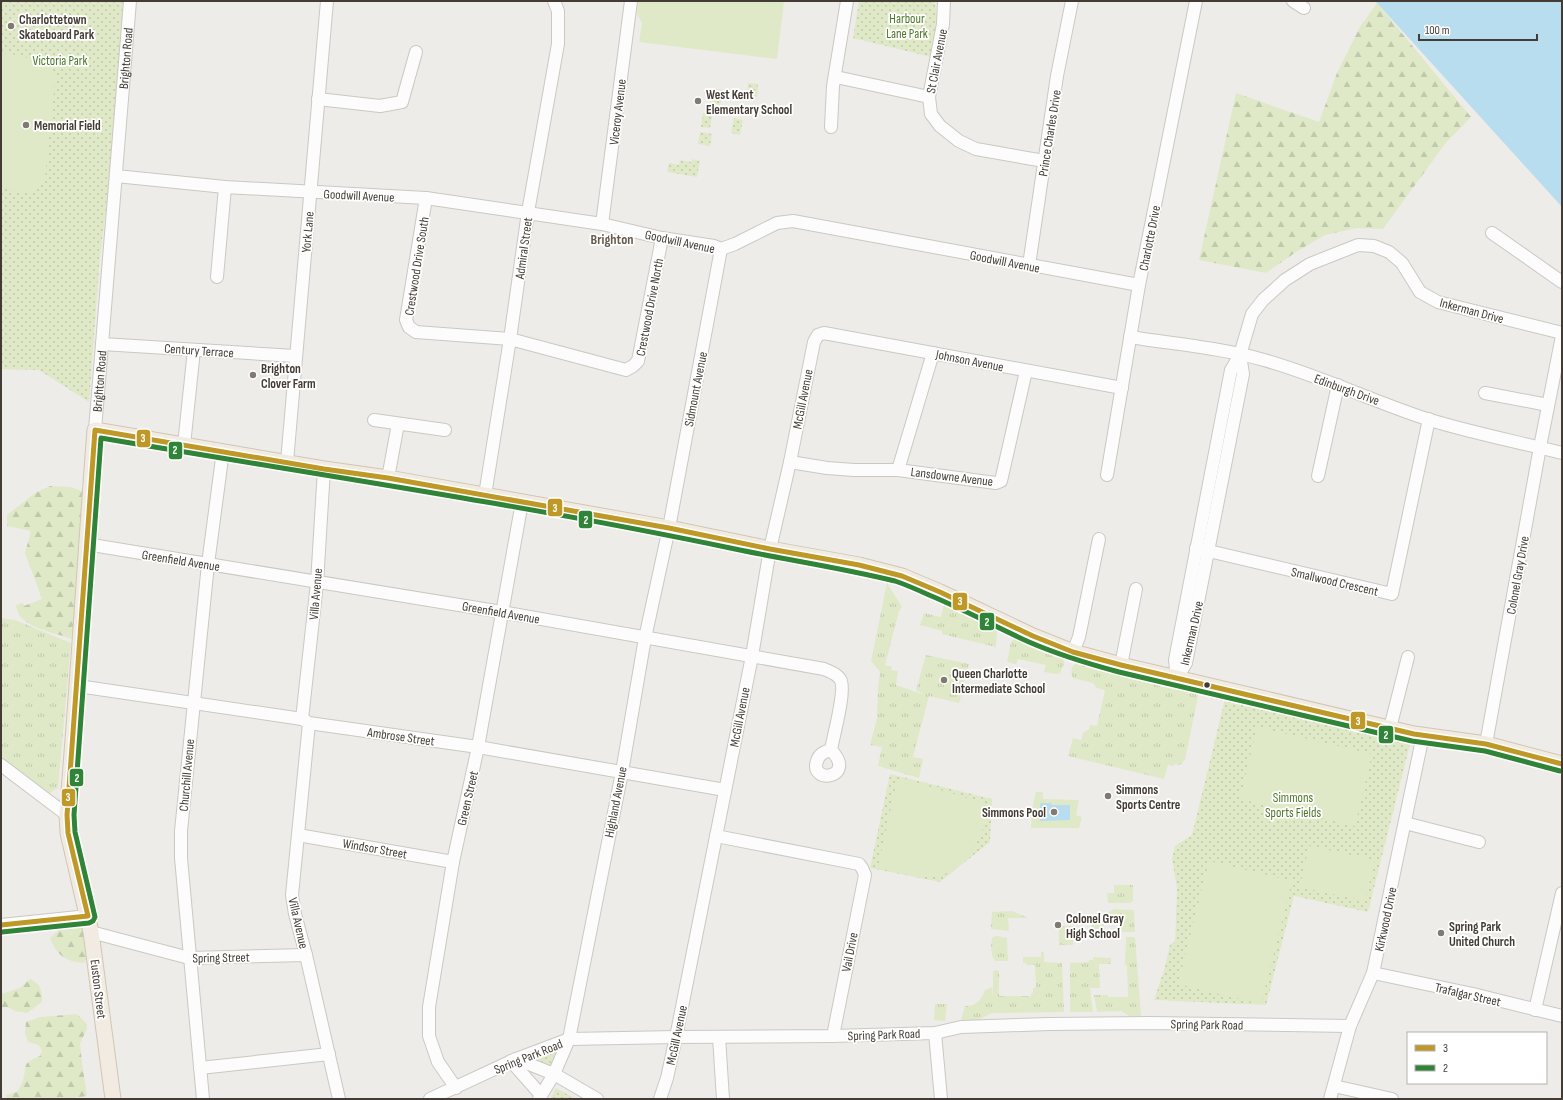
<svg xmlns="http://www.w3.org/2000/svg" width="1563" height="1100" viewBox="0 0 1563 1100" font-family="'Sofia Sans Condensed',sans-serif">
  <defs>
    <pattern id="grass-tufts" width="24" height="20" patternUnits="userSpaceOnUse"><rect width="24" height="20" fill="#dfe9c7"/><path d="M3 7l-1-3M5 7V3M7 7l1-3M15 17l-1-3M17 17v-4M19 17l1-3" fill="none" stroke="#c1c9ac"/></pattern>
    <pattern id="forest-firs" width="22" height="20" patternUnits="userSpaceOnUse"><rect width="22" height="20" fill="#dfe9c7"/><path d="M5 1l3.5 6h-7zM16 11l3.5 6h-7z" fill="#c1c9ac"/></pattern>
    <pattern id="park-dots" width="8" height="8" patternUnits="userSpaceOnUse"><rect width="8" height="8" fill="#dfe9c7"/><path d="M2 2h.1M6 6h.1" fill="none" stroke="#c1c9ac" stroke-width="1.8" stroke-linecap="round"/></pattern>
  </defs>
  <rect width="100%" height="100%" fill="#eeece8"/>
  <g fill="url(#grass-tufts)">
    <path d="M887 583 902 607 899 611 885 665 892 667 891 670 898 671 896 685 925 695 916 690 926 655 969 664 959 703 929 696 913 757 923 759 919 778 878 766 882 747 870 745 877 718 878 689 880 672 871 661Z"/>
    <path d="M944 605 997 629 996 647 942 634V631L920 625 924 613 941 617Z"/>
    <path d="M1 618 15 620 71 643 58 788 44 796 1 759Z"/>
    <path d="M1017 636 1063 654 1064 664 1060 673 1056 674 1044 672 1046 665 1018 659 1016 664 1007 662 1011 642Z"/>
    <path d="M1079 661 1199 691 1185 760 1180 765 1175 764 1174 766 1168 765 1164 779 1068 756 1073 738 1081 740 1083 733 1089 729 1090 725 1097 726 1105 690 1097 688 1093 683 1073 678C1069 671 1073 664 1079 661Z"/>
    <path d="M1114 885H1133V901L1130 903H1108L1107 893H1114Z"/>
    <path d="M1114 909 1134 910 1135 932H1122L1121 919H1104V929L1092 930 1091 922Z"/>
    <path d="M1012 911 1028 918H1008L1009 931 991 929 992 912Z"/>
    <rect x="1059" y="926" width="14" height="19"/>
    <path d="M995 936 1007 938 1008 961H995C990 955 991 945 992 938Z"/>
    <path d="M1126 937H1135L1141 1016 1131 1017 1121 1011 1097 1012 1094 995H1108V997H1128L1127 966 1125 965Z"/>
    <path d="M1041 952H1044V962L1062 963 1064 1012 992 1013 978 1020H961L965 1006C977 1006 981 1000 985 990L992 987 993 996V972L995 970 999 971V996H1031V993H1033V988L1036 987 1035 965H1026V963H1023V957H1041Z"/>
    <path d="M1093 957 1111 958V964H1099L1100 988H1090L1093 1012H1070V963L1089 962V960H1093Z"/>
    <path d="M935 1004H947L945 1021 934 1020Z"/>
  </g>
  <g fill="url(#forest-firs)">
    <path d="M1377 3 1471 117 1445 144 1383 229 1357 228 1325 235 1296 252 1266 273 1199 260 1236 93 1319 122 1337 73 1360 27Z"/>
    <path d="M50 486 70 487 85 492 73 639C60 635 33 629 23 619 18 616 17 610 16 605L23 603 24 606 42 599 25 553 31 531 7 526V515L35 493Z"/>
    <path d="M77 923 87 925 90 953 84 963C64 961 57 955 50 938L61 928Z"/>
    <path d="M30 979C41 984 42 990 42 1002L27 1013 15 1011 8 1007H1V994L20 988Z"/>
    <path d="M77 1014 87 1024V1029L80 1043 82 1063 87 1096 62 1099H6V1095L17 1092C19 1088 22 1084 23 1080 28 1065 20 1064 40 1056L42 1051 39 1045 28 1042 25 1033 26 1022 40 1017Z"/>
  </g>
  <g fill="url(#park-dots)">
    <path d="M1 1H123L111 168 100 257 89 402 39 370 1 369Z"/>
    <path d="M859 1H935C938 20 934 38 931 57L853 38Z"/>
    <path d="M748 83 758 84 757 97 747 96Z"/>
    <path d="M713 88 723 90 720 105 711 103Z"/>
    <path d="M703 113 712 115 710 128 701 127Z"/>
    <path d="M734 118 743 120 740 135 731 133Z"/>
    <path d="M700 132 712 134 710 146 698 144Z"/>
    <path d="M692 159 700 161 697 177 667 172 669 163 679 165 680 160 691 162Z"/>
    <path d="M1226 695 1406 738 1410 744 1368 912 1294 896 1266 1005 1154 1000 1165 967 1170 944 1175 942 1177 888 1172 859 1175 846 1192 835Z"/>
    <path d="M890 774 992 799 990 842 940 882 870 868Z"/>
    <path d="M558 1051 551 1066 532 1060Z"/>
    <path d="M556 1088 576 1099H550Z"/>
  </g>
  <g fill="#dfe9c7">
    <path d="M638 1H784L777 59 639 42 642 23 637 14Z"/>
    <path d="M8 53 31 59 56 73 45 177 37 190 23 194 1 186V54Z"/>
    <path d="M1257 727 1372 754 1355 826 1240 799Z"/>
    <path d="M904 779 987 804C986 810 987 816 985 822 979 845 961 873 936 876 917 879 896 872 878 868L896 784Z"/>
    <path d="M1036 792H1043V799L1079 800 1076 815 1082 817 1079 828H1031L1032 809Z"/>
    <path d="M1309 846 1375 860 1365 901 1300 887Z"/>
    <path d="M1209 861 1292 881 1261 1004 1178 984Z"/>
  </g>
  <g fill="#b7ddee">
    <path d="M1374 1H1562V207L1377 3Z"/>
    <path d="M1040 803H1051L1052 805H1070V820L1040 821Z"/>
  </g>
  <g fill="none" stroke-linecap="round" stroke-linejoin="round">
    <g stroke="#cbc8c4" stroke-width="14">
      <g id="minor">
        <path d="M944 1 943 24 929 97 931 114 940 126 959 141 976 149 1044 161"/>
        <path d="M1293 1 1304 8"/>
        <path d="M836 77 929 97"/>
        <path d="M318 99 380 106 402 102 416 52"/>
        <path d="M831 127 833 86 847 1"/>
        <path d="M116 176 225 187 426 198 602 224 662 238 714 246 721 249 735 244 777 223 793 221 1139 285"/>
        <path d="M426 198 406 320 409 327 416 332 510 339 626 370 633 366 638 361 662 238"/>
        <path d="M602 224 631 1"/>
        <path d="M1492 233 1562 282"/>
        <path d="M1029 265 1057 76 1072 1"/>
        <path d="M217 277 225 187"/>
        <path d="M1130 337C1174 344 1222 348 1264 360 1321 376 1374 402 1430 420 1473 433 1518 442 1562 453"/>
        <path d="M102 344 295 356"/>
        <path d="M1485 393 1548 405"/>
        <path d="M374 420 445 430"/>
        <path id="s1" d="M95 430 130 1"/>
        <path d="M184 445 194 350"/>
        <path d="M287 462 327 1"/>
        <path d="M790 462 827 468 854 470H898L996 483 1001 481 1026 371"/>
        <path d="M898 470 933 353"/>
        <path d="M1107 475 1139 285 1196 1"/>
        <path d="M1318 476 1338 385"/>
        <path d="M388 478 398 424"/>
        <path d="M485 495 510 339 528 212 558 44V11L554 1"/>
        <path d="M86 544 502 612 824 669C830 672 836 673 840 679 847 688 833 737 831 750 824 752 819 754 817 761 809 785 858 778 831 750"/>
        <path d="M1196 548 1392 594 1429 419"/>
        <path d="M1073 652 1079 637 1099 539"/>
        <path d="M1121 665 1136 589"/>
        <path d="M1177 678 1175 660 1231 370 1240 355 1252 314 1263 300 1285 280 1310 264 1358 245 1374 246 1389 252 1402 263 1420 292 1438 302 1562 333"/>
        <path d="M1177 678 1186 663 1243 374 1240 355"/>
        <path d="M78 686 302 719 309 723 478 747 725 790"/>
        <path d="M302 719 317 583 324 469"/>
        <path d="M309 723 292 895 295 914 306 955 339 1099"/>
        <path d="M1390 728 1408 657"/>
        <path d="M1486 744 1540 447 1562 336"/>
        <path d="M1 765 67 815"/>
        <path d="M1405 823 1479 842"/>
        <path d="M298 835 453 862"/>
        <path d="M716 836 859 864 862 868 865 875 833 1036"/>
        <path d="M1 925 88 916"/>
        <path d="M91 932 189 958 306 955"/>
        <path d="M1373 973 1473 994 1562 1016"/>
        <path d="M1535 1010 1562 893"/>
        <path d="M935 1033 941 1099"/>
        <path d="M719 1037 723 1099"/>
        <path d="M516 1059 554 1074 597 1099"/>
        <path d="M511 1061 541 1095"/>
        <path d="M200 1068 329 1054"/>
        <path d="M1334 1086 1392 1099"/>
        <path d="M456 1088 438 1062 429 1036V1007L453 862 478 747 522 502"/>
        <path d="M203 1099 181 858V831L208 564 223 451"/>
        <path d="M430 1099 516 1059 569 1039 676 1037 833 1036 935 1033 961 1027 1049 1024 1150 1023 1350 1026"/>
        <path d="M539 1099 554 1074 569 1039 622 772 645 638 669 528 721 249"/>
        <path d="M660 1099 667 1078 676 1037 752 656 770 549 790 462 814 342 818 335 824 333 1122 388"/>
        <path d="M1330 1099 1350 1026 1373 973 1423 735"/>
      </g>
    </g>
    <g stroke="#d1c6b5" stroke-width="17">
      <path id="major" d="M113 1099 91 932 68 833 67 815C78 687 85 559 95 430L324 469 388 478 669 528 770 549 859 565 902 576 940 592 1033 636 1073 652 1121 665 1414 734 1486 744 1562 764"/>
    </g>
    <use href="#minor" stroke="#fcfcfc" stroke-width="12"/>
    <use href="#major" stroke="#f1ebe2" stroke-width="15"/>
    <g stroke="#fff" stroke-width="8">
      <path id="bus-1" d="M1 925 88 916 68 833 67 815 95 430 324 469 388 478 669 528 770 549 859 565 902 576 940 592 1033 636 1073 652 1121 665 1414 734 1486 744 1562 764"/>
    </g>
    <g stroke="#fff" stroke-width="8">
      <path id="bus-2" d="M2 932 89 923 93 921 95 917 75 832 74 815 101 438C313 474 525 505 735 549 788 560 842 568 895 581 907 585 918 590 929 595 963 609 996 627 1029 642 1059 655 1089 664 1119 672L1412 741 1485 751 1560 771"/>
    </g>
    <use href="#bus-1" stroke="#bf9928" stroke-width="5"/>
    <use href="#bus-2" stroke="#308437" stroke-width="5"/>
  </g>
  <g fill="#807a73" stroke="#fff" stroke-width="1.5">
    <circle cx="11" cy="26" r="4"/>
    <circle cx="698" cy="101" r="4"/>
    <circle cx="26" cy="125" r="4"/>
    <circle cx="253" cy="375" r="4"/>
    <circle cx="944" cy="680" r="4"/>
    <circle cx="1108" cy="796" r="4"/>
    <circle cx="1054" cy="812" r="4"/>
    <circle cx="1058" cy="925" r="4"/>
    <circle cx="1441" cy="933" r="4"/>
  </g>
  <circle fill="#443c34" stroke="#fff" stroke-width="1.5" cx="1207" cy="685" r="3.5"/>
  <g text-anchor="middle" stroke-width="3.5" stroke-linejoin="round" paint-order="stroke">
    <g font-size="13" fill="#4d7528" stroke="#fff">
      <text x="907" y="23">Harbour<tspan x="907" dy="15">Lane Park</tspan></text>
      <text x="60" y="65">Victoria Park</text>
      <text x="1293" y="802">Simmons<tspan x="1293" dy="15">Sports Fields</tspan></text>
    </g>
    <g font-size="13" font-weight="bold" fill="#443c34" stroke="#fff" text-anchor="start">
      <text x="19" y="24">Charlottetown<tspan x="19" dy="15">Skateboard Park</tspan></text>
      <text x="706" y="99">West Kent<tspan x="706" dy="15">Elementary School</tspan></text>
      <text x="34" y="130">Memorial Field</text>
      <text x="261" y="373">Brighton<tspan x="261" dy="15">Clover Farm</tspan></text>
      <text x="952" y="678">Queen Charlotte<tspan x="952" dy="15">Intermediate School</tspan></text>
      <text x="1116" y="794">Simmons<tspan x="1116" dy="15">Sports Centre</tspan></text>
      <text x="1046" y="817" text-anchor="end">Simmons Pool</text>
      <text x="1066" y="923">Colonel Gray<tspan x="1066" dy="15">High School</tspan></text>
      <text x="1449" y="931">Spring Park<tspan x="1449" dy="15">United Church</tspan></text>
    </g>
    <g font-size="13" fill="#443c34" stroke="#fff">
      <text dy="5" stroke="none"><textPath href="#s1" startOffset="373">Brighton Road</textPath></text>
      <text transform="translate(936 61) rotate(-79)" y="5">St Clair Avenue</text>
      <text transform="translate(617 112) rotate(-83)" y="5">Viceroy Avenue</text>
      <text transform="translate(1049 133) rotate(-81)" y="5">Prince Charles Drive</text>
      <text transform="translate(359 195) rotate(3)" y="5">Goodwill Avenue</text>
      <text transform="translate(307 232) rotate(-85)" y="5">York Lane</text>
      <text transform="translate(1149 238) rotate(-79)" y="5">Charlotte Drive</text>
      <text transform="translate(680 241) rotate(12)" y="5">Goodwill Avenue</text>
      <text transform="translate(523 248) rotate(-82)" y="5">Admiral Street</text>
      <text transform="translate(1005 261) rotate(11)" y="5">Goodwill Avenue</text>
      <text transform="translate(416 266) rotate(-81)" y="5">Crestwood Drive South</text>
      <text transform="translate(649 307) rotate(-79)" y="5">Crestwood Drive North</text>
      <text transform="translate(1472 310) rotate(15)" y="5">Inkerman Drive</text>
      <text transform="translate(199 350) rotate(4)" y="5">Century Terrace</text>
      <text transform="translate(970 360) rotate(11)" y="5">Johnson Avenue</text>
      <text dy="5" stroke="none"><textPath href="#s1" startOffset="49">Brighton Road</textPath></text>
      <text transform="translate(695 389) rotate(-79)" y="5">Sidmount Avenue</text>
      <text transform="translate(1347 389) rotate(20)" y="5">Edinburgh Drive</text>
      <text transform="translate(802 399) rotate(-79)" y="5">McGill Avenue</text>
      <text transform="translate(952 476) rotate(7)" y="5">Lansdowne Avenue</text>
      <text transform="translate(181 560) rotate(9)" y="5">Greenfield Avenue</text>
      <text transform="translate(1517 575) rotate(-80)" y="5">Colonel Gray Drive</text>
      <text transform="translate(1335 581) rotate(13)" y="5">Smallwood Crescent</text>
      <text transform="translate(315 594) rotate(-85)" y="5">Villa Avenue</text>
      <text transform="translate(501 612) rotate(10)" y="5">Greenfield Avenue</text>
      <text transform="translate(1191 633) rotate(-77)" y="5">Inkerman Drive</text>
      <text transform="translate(739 717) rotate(-79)" y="5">McGill Avenue</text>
      <text transform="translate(401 736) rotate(8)" y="5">Ambrose Street</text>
      <text transform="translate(186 775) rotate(-85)" y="5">Churchill Avenue</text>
      <text transform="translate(467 798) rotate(-77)" y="5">Green Street</text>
      <text transform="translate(615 802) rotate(-79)" y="5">Highland Avenue</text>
      <text transform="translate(375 848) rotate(10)" y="5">Windsor Street</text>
      <text transform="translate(1385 919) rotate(-78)" y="5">Kirkwood Drive</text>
      <text transform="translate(299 923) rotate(77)" y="5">Villa Avenue</text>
      <text transform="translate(849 952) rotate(-79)" y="5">Vail Drive</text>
      <text transform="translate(221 957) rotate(-1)" y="5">Spring Street</text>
      <text transform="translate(99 989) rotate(83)" y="5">Euston Street</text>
      <text transform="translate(1468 994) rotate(13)" y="5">Trafalgar Street</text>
      <text transform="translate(1207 1024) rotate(1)" y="5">Spring Park Road</text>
      <text transform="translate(884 1034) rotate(-2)" y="5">Spring Park Road</text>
      <text transform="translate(676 1035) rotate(-78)" y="5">McGill Avenue</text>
      <text transform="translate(528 1056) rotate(-22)" y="5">Spring Park Road</text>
    </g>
    <g font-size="14" font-weight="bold" fill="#67594b" stroke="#fff">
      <text x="612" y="244">Brighton</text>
    </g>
  </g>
  <g stroke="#fff" stroke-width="1.5">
    <rect x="136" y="429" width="15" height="19" rx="4" fill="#bf9928"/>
    <rect x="168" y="441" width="15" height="19" rx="4" fill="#308437"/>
    <rect x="547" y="498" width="16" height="19" rx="4" fill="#bf9928"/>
    <rect x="578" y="510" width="15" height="19" rx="4" fill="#308437"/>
    <rect x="952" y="592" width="16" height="19" rx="4" fill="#bf9928"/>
    <rect x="979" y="612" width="16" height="19" rx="4" fill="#308437"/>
    <rect x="1350" y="711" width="16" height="19" rx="4" fill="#bf9928"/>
    <rect x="1378" y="725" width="16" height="19" rx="4" fill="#308437"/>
    <rect x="69" y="768" width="15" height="19" rx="4" fill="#308437"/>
    <rect x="61" y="788" width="15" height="19" rx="4" fill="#bf9928"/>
  </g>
  <g font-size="11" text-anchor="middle" font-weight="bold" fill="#fff">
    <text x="143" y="442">3</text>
    <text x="175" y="454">2</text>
    <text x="555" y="512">3</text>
    <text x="586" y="524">2</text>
    <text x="960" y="605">3</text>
    <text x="987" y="626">2</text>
    <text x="1358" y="725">3</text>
    <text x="1386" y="739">2</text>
    <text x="77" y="782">2</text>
    <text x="68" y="801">3</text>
  </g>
  <rect width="1563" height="1100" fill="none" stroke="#443c34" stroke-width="4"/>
  <rect x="1407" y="1032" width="140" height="52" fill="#ffffff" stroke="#b4b1ae"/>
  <rect x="1415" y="1045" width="20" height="6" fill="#bf9928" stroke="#b4b1ae"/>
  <text x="1443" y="1052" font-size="12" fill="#443c34">3</text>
  <rect x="1415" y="1065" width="20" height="6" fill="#308437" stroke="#b4b1ae"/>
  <text x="1443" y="1072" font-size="12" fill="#443c34">2</text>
  <path d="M1419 34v6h118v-6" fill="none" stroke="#443c34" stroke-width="2"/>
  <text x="1425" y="34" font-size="12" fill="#443c34" stroke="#ffffff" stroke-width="3" paint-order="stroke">100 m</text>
</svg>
